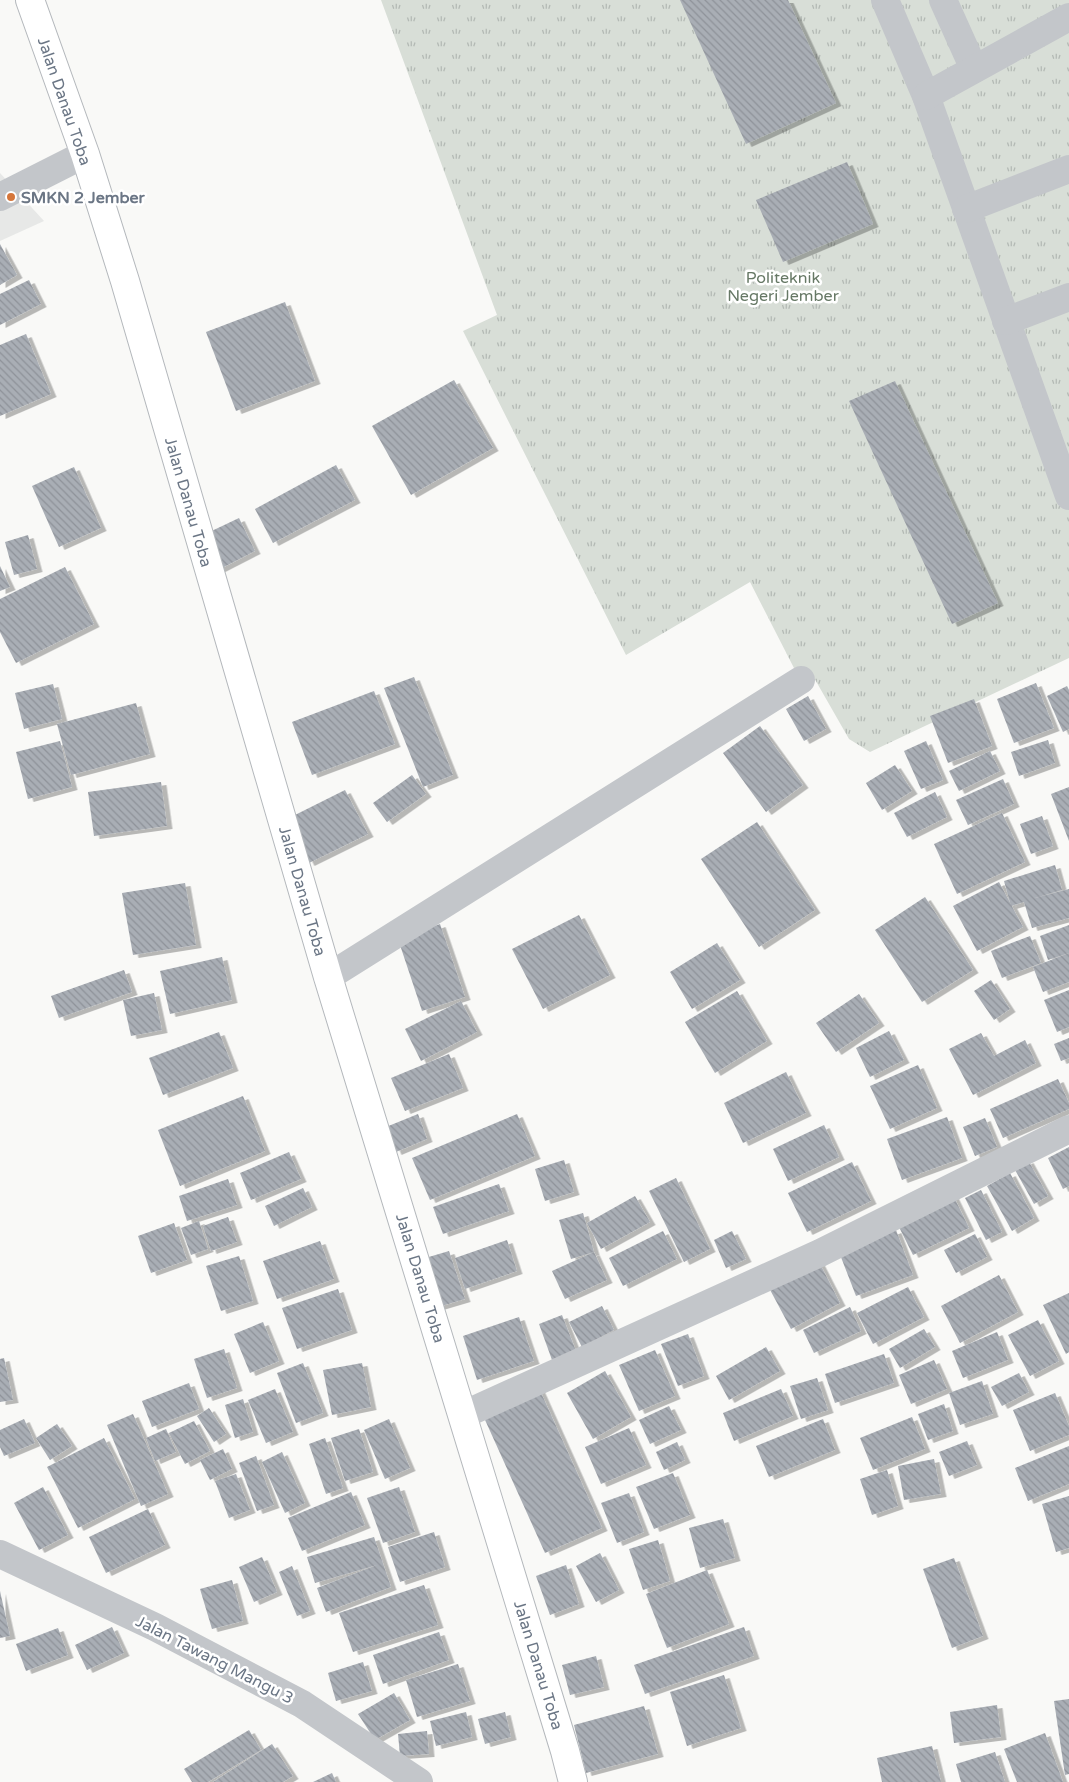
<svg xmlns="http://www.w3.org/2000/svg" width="1069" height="1782" viewBox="0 0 1069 1782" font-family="'Varela Round',sans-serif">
  <defs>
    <pattern id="grass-tufts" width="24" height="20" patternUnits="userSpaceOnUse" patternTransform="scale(1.25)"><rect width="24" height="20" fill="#d8ded7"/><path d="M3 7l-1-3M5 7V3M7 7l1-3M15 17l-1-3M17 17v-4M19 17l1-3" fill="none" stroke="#b3b9b4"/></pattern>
    <pattern id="building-back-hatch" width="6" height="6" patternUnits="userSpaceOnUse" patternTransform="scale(1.25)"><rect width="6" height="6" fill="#a9aeb5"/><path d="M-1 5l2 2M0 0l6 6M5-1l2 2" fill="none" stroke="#8e9299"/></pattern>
    <filter id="shadow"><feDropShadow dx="5.5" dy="3" stdDeviation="0" flood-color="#0004"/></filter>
  </defs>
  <rect width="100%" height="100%" fill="#f9f9f7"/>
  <path fill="#e7e8e7" d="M0 173 44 221 0 241Z"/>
  <path fill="url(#grass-tufts)" d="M381 0H1069V658L870 752 849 739 813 676 795 670 750 582 626 655 463 331 497 315Z"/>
  <g fill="url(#building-back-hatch)" filter="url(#shadow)">
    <path d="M680 0H788L836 103 746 144Z"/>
    <path d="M847 162 873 224 783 262 756 200Z"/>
    <path d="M0 244 17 275 0 285Z"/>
    <path d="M29 280 41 304 0 325V294Z"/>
    <path d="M285 302 315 381 236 411 206 332Z"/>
    <path d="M26 334 51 394 0 416V345Z"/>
    <path d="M454 380 493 448 411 495 372 426Z"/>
    <path d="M895 381 998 603 952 624 849 401Z"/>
    <path d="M336 465 355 500 273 543 255 509Z"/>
    <path d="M74 467 101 528 59 547 32 486Z"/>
    <path d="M239 518 255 551 216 571 199 537Z"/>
    <path d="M28 535 37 569 14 575 5 542Z"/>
    <path d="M0 566 10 587 0 591Z"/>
    <path d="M65 567 94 624 16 663 0 632V599Z"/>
    <path d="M414 677 453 775 423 787 384 688Z"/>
    <path d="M1036 683 1054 728 1014 743 997 699Z"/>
    <path d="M53 684 62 719 24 729 15 693Z"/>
    <path d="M1067 686 1069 690V729L1063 732 1047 696Z"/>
    <path d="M374 691 395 744 312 775 292 722Z"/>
    <path d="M808 696 826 729 804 741 786 709Z"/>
    <path d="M974 699 992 746 948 763 930 716Z"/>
    <path d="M136 703 150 754 71 775 57 724Z"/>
    <path d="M760 726 803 785 766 812 723 753Z"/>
    <path d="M1048 740 1055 763 1019 776 1011 752Z"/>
    <path d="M60 741 72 787 28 799 16 752Z"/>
    <path d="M926 741 943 780 921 789 904 751Z"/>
    <path d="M990 751 1000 771 959 791 949 771Z"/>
    <path d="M895 765 912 791 882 810 866 783Z"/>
    <path d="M412 775 426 794 387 822 373 803Z"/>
    <path d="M1003 779 1014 804 968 825 956 800Z"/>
    <path d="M161 782 167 826 94 836 88 792Z"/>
    <path d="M1069 787V841L1051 794Z"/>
    <path d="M345 790 368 834 309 863 287 819Z"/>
    <path d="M935 792 947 817 907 837 894 813Z"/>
    <path d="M1002 813 1025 862 957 894 934 844Z"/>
    <path d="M1042 816 1053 846 1031 854 1020 824Z"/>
    <path d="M757 822 815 910 759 947 701 859Z"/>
    <path d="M1055 865 1062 890 1035 898 1069 889V918L1032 928 1024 902 1011 906 1004 881Z"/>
    <path d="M999 882 1023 927 977 951 953 906Z"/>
    <path d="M185 883 196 945 133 955 122 893Z"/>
    <path d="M925 897 973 970 922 1002 875 930Z"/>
    <path d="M579 915 610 975 543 1009 512 949Z"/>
    <path d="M440 924 465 997 422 1011 398 939Z"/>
    <path d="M1069 925V953L1048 960 1040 936Z"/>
    <path d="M1030 936 1041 963 1002 978 991 951Z"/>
    <path d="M717 943 740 980 692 1009 670 972Z"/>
    <path d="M1069 953V982L1043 992 1033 967Z"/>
    <path d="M222 957 232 1000 170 1014 160 971Z"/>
    <path d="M124 970 132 992 59 1018 51 996Z"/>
    <path d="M991 980 1010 1009 994 1020 974 991Z"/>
    <path d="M1069 990V1027L1057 1032 1044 1000Z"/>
    <path d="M737 991 767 1041 715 1073 685 1022Z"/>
    <path d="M154 993 162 1030 131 1036 123 1000Z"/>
    <path d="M859 994 879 1023 836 1052 816 1023Z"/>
    <path d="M461 1001 477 1032 421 1061 405 1029Z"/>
    <path d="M889 1031 904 1060 870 1077 856 1048Z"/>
    <path d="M219 1032 233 1068 163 1095 149 1058Z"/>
    <path d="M981 1033 994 1056 1025 1040 1036 1063 973 1095 949 1049Z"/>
    <path d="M1069 1038V1058L1061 1061 1054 1044Z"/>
    <path d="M449 1054 463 1088 405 1111 391 1078Z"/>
    <path d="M918 1065 937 1108 890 1129 870 1086Z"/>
    <path d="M786 1072 806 1113 743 1143 724 1103Z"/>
    <path d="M1058 1079 1069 1103V1109L1003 1138 990 1109Z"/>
    <path d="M243 1096 265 1151 180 1186 158 1130Z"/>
    <path d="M418 1114 427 1139 396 1152 386 1127Z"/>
    <path d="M517 1114 535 1156 430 1200 412 1158Z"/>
    <path d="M947 1117 962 1158 902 1180 887 1139Z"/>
    <path d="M985 1118 997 1147 975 1156 963 1127Z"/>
    <path d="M824 1125 839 1157 788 1181 773 1149Z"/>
    <path d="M1069 1147V1186L1063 1189 1048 1158Z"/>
    <path d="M289 1152 301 1179 251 1200 240 1173Z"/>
    <path d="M564 1160 574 1192 545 1201 535 1169Z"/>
    <path d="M1028 1160 1048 1196 1034 1204 1014 1168Z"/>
    <path d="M852 1162 871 1201 807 1232 788 1193Z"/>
    <path d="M1010 1173 1034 1218 1012 1231 987 1186Z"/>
    <path d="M676 1178 710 1249 684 1262 649 1191Z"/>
    <path d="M228 1179 237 1205 187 1221 179 1196Z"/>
    <path d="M499 1184 509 1211 443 1234 433 1207Z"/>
    <path d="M303 1188 312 1207 274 1226 265 1206Z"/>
    <path d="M981 1190 1002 1232 986 1240 965 1198Z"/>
    <path d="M952 1193 969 1228 913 1255 896 1221Z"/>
    <path d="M635 1196 650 1222 601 1249 587 1223Z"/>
    <path d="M583 1213 594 1252 571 1259 559 1220Z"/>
    <path d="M228 1217 237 1242 211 1251 203 1226Z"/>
    <path d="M199 1221 208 1249 191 1255 181 1228Z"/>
    <path d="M174 1223 187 1260 151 1273 138 1236Z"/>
    <path d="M896 1230 913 1275 856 1296 839 1252Z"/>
    <path d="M663 1231 677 1259 623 1286 609 1258Z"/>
    <path d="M732 1231 746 1259 726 1268 714 1240Z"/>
    <path d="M975 1234 987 1257 956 1273 944 1250Z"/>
    <path d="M507 1240 517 1271 465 1289 455 1258Z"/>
    <path d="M320 1241 334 1279 277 1299 263 1261Z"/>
    <path d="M449 1251 465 1299 438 1307 422 1259Z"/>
    <path d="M594 1252 607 1280 565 1299 552 1271Z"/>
    <path d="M239 1256 253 1301 221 1311 206 1266Z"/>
    <path d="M818 1260 840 1303 791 1329 768 1286Z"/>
    <path d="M999 1275 1018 1312 960 1343 941 1306Z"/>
    <path d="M908 1287 924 1317 873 1344 857 1313Z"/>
    <path d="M338 1289 352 1330 297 1349 282 1308Z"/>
    <path d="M1069 1293V1352L1066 1354 1043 1305Z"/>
    <path d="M602 1306 614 1330 582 1347 569 1322Z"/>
    <path d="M850 1307 861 1331 814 1353 803 1330Z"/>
    <path d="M562 1315 576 1351 552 1360 539 1324Z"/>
    <path d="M519 1317 534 1361 477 1380 463 1336Z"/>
    <path d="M1038 1320 1059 1361 1030 1376 1008 1335Z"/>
    <path d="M263 1322 279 1361 250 1373 234 1334Z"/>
    <path d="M924 1329 935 1347 900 1368 889 1349Z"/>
    <path d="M997 1332 1008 1360 963 1378 952 1351Z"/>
    <path d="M688 1334 704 1376 678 1386 661 1344Z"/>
    <path d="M766 1347 780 1371 729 1400 716 1376Z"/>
    <path d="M224 1349 237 1388 207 1398 194 1359Z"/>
    <path d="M655 1350 675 1396 639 1411 619 1365Z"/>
    <path d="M884 1354 894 1383 835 1403 825 1374Z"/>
    <path d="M4 1358 13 1400 0 1402V1359Z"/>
    <path d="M934 1360 947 1389 911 1404 899 1375Z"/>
    <path d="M303 1363 323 1413 296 1423 277 1373Z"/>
    <path d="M362 1363 371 1407 332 1415 323 1370Z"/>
    <path d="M605 1371 631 1417 593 1439 567 1393Z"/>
    <path d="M1019 1373 1029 1392 1002 1406 991 1387Z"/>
    <path d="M817 1378 828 1410 801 1419 790 1386Z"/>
    <path d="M982 1381 993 1414 960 1425 949 1393Z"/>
    <path d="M189 1383 199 1409 152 1427 142 1401Z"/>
    <path d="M538 1386 602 1528 545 1553 481 1411Z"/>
    <path d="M275 1389 293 1432 266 1443 248 1400Z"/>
    <path d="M781 1389 793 1416 734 1441 723 1413Z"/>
    <path d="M1055 1393 1069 1426V1435L1030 1451 1013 1410Z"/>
    <path d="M243 1399 253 1432 235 1438 225 1405Z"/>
    <path d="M944 1404 953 1431 928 1440 918 1414Z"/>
    <path d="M669 1406 681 1430 650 1444 639 1420Z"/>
    <path d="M209 1408 226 1434 214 1442 197 1416Z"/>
    <path d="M133 1414 168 1494 141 1506 107 1425Z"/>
    <path d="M912 1417 925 1449 873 1470 860 1438Z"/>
    <path d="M24 1419 35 1443 4 1456 0 1447V1430Z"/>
    <path d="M389 1419 410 1468 385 1479 364 1430Z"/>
    <path d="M823 1419 835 1450 769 1477 756 1446Z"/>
    <path d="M194 1421 210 1451 185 1464 169 1433Z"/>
    <path d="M57 1424 72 1446 50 1460 36 1438Z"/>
    <path d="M629 1428 646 1465 601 1484 585 1447Z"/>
    <path d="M166 1429 176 1452 155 1461 146 1438Z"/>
    <path d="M359 1429 373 1472 345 1481 331 1438Z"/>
    <path d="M104 1438 135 1499 78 1528 47 1467Z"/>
    <path d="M325 1438 343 1488 326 1494 309 1444Z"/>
    <path d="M967 1441 977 1465 949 1476 939 1452Z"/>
    <path d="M677 1442 685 1460 664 1470 656 1452Z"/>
    <path d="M1069 1446V1484L1028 1501 1015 1468Z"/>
    <path d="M223 1449 232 1469 210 1480 200 1460Z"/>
    <path d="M282 1452 305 1503 285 1513 262 1462Z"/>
    <path d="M256 1456 274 1505 257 1511 239 1463Z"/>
    <path d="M934 1459 941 1494 904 1500 898 1466Z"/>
    <path d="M887 1470 898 1506 872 1515 860 1479Z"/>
    <path d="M673 1473 690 1515 654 1529 636 1487Z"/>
    <path d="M236 1474 250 1510 229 1518 215 1481Z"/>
    <path d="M43 1487 68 1535 39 1550 14 1503Z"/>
    <path d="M399 1487 415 1532 383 1543 367 1498Z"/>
    <path d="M351 1492 365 1525 302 1551 288 1518Z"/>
    <path d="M629 1493 644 1532 617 1543 601 1503Z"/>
    <path d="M1069 1496V1548L1056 1552 1042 1504Z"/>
    <path d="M148 1509 165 1545 106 1573 89 1537Z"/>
    <path d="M723 1519 735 1558 700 1568 689 1528Z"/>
    <path d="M434 1532 445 1567 400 1582 388 1547Z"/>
    <path d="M374 1537 391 1587 326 1612 317 1588 377 1565 315 1583 307 1557Z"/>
    <path d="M658 1540 670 1581 643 1590 629 1549Z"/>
    <path d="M600 1553 619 1590 596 1602 576 1566Z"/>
    <path d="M262 1557 277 1592 254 1602 239 1567Z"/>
    <path d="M954 1558 983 1636 952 1648 923 1569Z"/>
    <path d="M566 1565 579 1604 550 1615 536 1576Z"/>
    <path d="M292 1566 310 1611 297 1616 279 1572Z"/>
    <path d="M707 1570 729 1624 667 1648 646 1594Z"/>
    <path d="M232 1580 243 1621 212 1629 200 1589Z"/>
    <path d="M424 1585 438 1625 353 1652 339 1613Z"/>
    <path d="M0 1591 10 1636 0 1638Z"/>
    <path d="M112 1627 124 1653 87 1670 75 1645Z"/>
    <path d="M744 1627 754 1656 645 1694 634 1665Z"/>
    <path d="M58 1628 68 1655 26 1671 16 1644Z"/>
    <path d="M439 1632 449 1660 383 1684 373 1655Z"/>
    <path d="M596 1656 604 1687 570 1695 562 1665Z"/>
    <path d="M363 1662 372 1691 336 1701 328 1673Z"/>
    <path d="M458 1664 470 1701 417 1717 406 1680Z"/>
    <path d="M724 1675 741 1728 687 1746 670 1692Z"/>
    <path d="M394 1693 410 1720 375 1740 358 1714Z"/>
    <path d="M1069 1699V1774L1065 1775 1054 1701Z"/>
    <path d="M997 1705 1001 1737 954 1743 950 1712Z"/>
    <path d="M644 1706 658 1754 586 1773 574 1725Z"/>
    <path d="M466 1712 472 1737 436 1746 430 1721Z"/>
    <path d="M505 1712 511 1737 485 1744 478 1719Z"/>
    <path d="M249 1730 261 1750 208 1782H192L184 1769Z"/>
    <path d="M427 1731 429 1754 400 1756 398 1734Z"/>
    <path d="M1045 1733 1063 1782H1017L1004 1749Z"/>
    <path d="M272 1744 293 1776 283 1782H213Z"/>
    <path d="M932 1746 941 1782H882L877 1758Z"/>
    <path d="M995 1752 1005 1782H961L956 1764Z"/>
    <path d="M332 1773 336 1782H313Z"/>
  </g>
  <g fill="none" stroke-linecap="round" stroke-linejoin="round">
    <g stroke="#b4b8bc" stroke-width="30">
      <path id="major" d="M30 0 85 154 125 281 328 977 565 1751 573 1782"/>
    </g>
    <g stroke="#c3c6ca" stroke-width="28">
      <path d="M885 0 926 96 1069 496"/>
      <path d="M943 0 974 69"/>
      <path d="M926 96 1069 17"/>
      <path d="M0 197 85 154"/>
      <path d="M966 209 1069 169"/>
      <path d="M1006 321 1069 297"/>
      <path d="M328 977 801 680"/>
      <path d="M463 1415 820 1253 1069 1129"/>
      <path d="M0 1554 155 1627 302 1704 419 1782"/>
    </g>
    <use href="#major" stroke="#fff" stroke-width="28"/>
  </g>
  <circle fill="#d5763b" stroke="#fff" stroke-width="2" cx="11" cy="197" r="5"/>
  <g text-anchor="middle" stroke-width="5" stroke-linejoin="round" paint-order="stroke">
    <g font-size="16" fill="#6b7685" stroke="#fff">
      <text transform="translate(65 101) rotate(71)" y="6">Jalan Danau Toba</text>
      <text transform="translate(189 502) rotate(74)" y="6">Jalan Danau Toba</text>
      <text transform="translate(303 891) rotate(74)" y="6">Jalan Danau Toba</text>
      <text transform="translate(421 1278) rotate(73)" y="6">Jalan Danau Toba</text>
      <text transform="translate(215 1659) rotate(27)" y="6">Jalan Tawang Mangu 3</text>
      <text transform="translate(539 1665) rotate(73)" y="6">Jalan Danau Toba</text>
    </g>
    <g font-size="16" font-weight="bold" fill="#6b7685" stroke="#fff" text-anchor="start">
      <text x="21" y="203">SMKN 2 Jember</text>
    </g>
    <g font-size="16" fill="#667865" stroke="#fff">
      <text x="783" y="283">Politeknik<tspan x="783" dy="18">Negeri Jember</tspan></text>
    </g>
  </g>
</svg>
